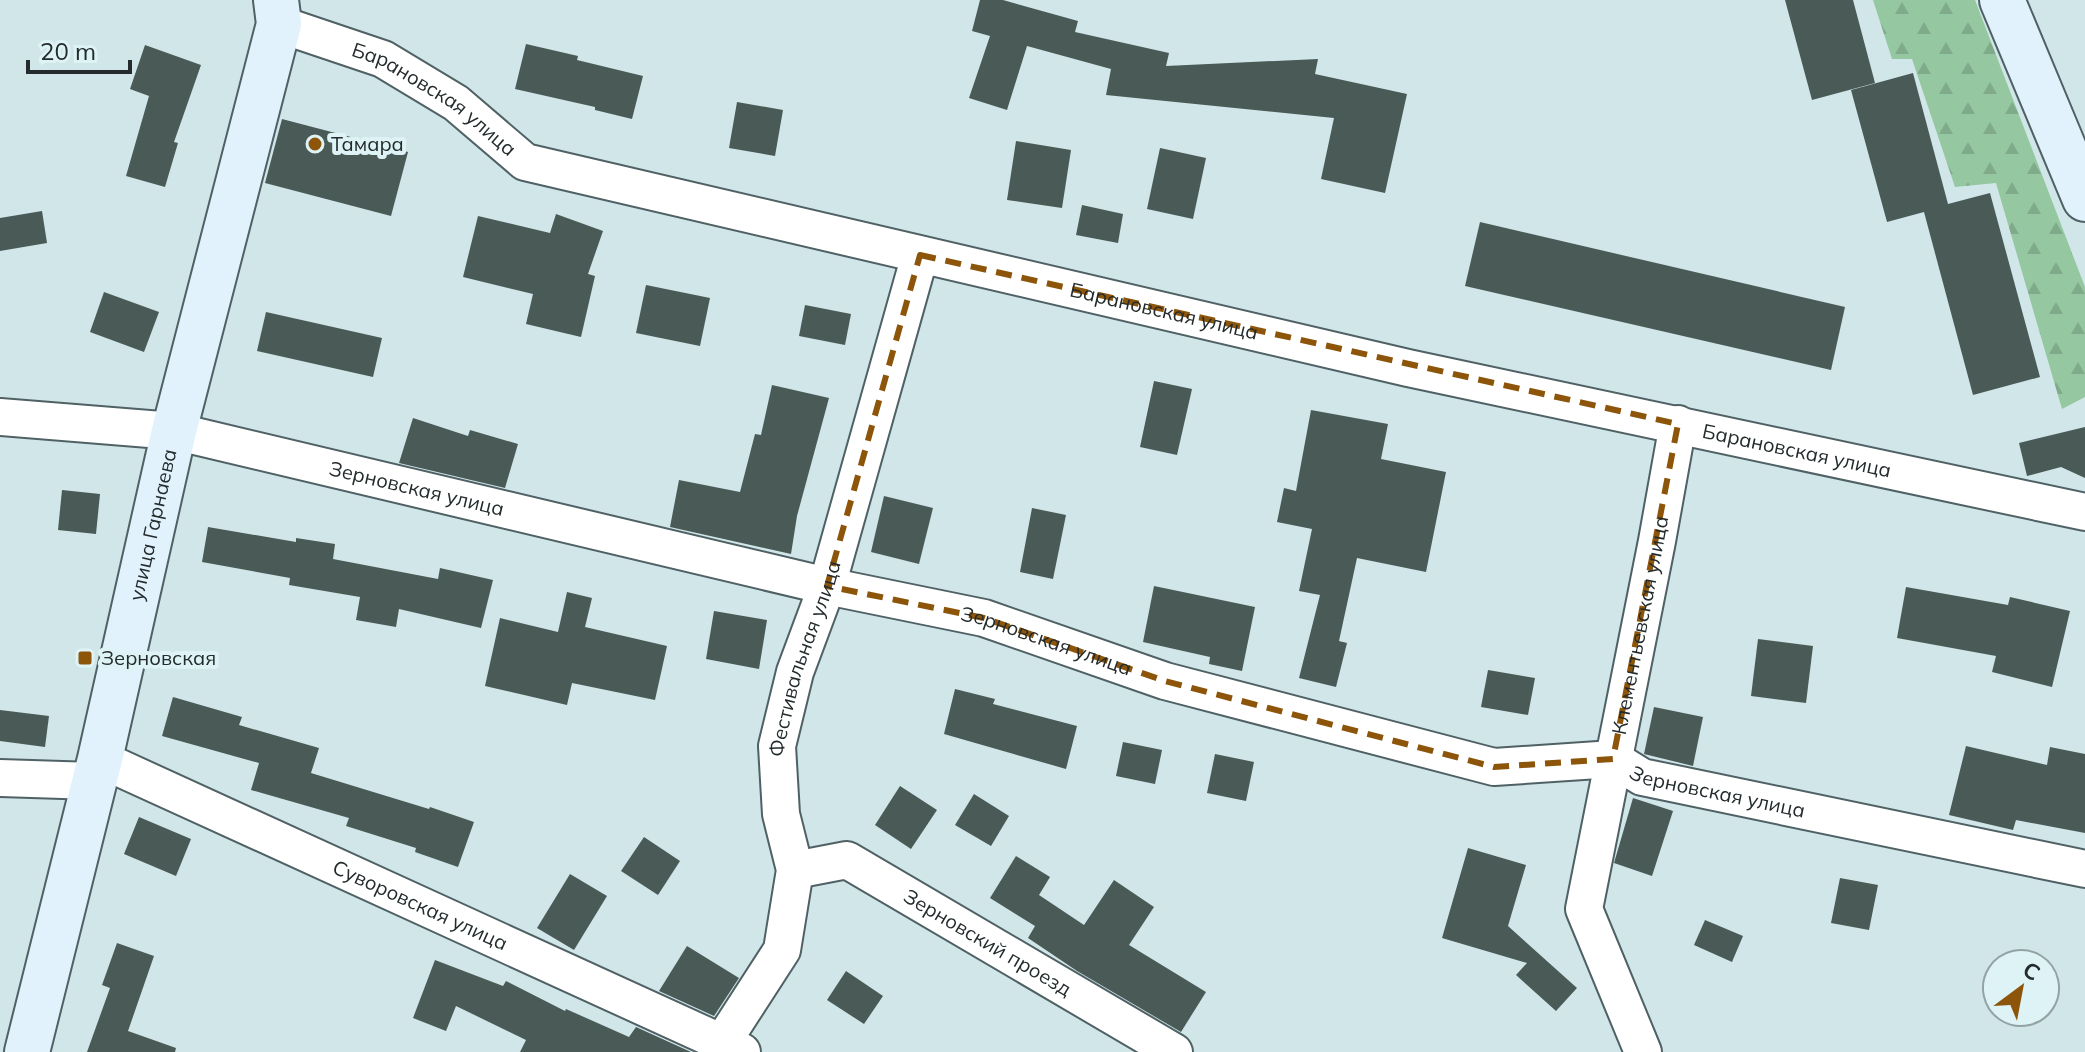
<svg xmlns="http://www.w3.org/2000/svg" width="2085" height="1052" viewBox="0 0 2085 1052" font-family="Mulish,sans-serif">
  <defs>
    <pattern id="forest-firs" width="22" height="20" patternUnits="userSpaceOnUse" patternTransform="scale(2)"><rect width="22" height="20" fill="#95c7a0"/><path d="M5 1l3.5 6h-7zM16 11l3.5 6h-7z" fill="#80ab8a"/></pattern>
  </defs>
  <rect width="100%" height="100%" fill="#d1e6e9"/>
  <path fill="url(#forest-firs)" d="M1873 0H1975L2085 287V397L2062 409 1996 183 1955 187 1912 59H1892Z"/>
  <g fill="#4a5b57">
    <path d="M980 0H1003L1078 21 1075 32 1169 53 1166 66 1318 59 1315 74 1407 94 1385 193 1321 179 1334 118 1106 95 1111 69 1027 46 1007 110 969 98 990 36 972 31Z"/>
    <path d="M1785 0H1853L1875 83 1812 100Z"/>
    <path d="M526 44 578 56 577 60 643 76 632 119 595 110V107L515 89Z"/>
    <path d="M145 45 201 65 174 142 178 143 165 187 126 176 149 96 130 89Z"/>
    <path d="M1913 73 1948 204 1990 193 2040 377 1973 395 1924 212 1887 222 1851 90Z"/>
    <path d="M737 102 783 110 775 156 729 148Z"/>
    <path d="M282 119 408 152 391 216 265 183Z"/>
    <path d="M1016 141 1071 150 1062 208 1007 200Z"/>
    <path d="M1160 148 1206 158 1193 219 1147 209Z"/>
    <path d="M1082 205 1123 214 1118 243 1076 235Z"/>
    <path d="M42 211 47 243 0 251V218Z"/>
    <path d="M556 214 603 231 588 274 595 276 581 337 526 324 533 294 463 277 478 216 550 233Z"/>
    <path d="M1480 222 1845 307 1831 370 1465 286Z"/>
    <path d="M646 285 710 298 700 346 636 333Z"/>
    <path d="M104 292 159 312 144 352 90 332Z"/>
    <path d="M805 305 851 314 845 345 799 336Z"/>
    <path d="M266 312 382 338 373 377 257 351Z"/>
    <path d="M1154 381 1192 389 1177 455 1140 447Z"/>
    <path d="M772 385 829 398 797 516 791 554 670 527 679 480 740 492 755 434 761 435Z"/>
    <path d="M1311 410 1388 424 1381 459 1446 472 1426 572 1357 558 1339 641 1347 643 1336 687 1299 678 1320 595 1299 591 1312 529 1277 522 1284 488 1296 491Z"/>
    <path d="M413 418 468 436 470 430 518 444 505 488 399 463Z"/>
    <path d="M2085 427V478L2061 467 2027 476 2019 443Z"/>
    <path d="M62 490 100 494 96 534 58 530Z"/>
    <path d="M884 496 933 508 919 564 871 552Z"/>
    <path d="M1032 508 1066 515 1053 579 1020 572Z"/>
    <path d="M208 527 296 542V538L335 544 333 559 438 579 440 568 493 580 481 628 399 609 396 627 356 620 360 597 289 585 290 578 202 562Z"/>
    <path d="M1154 586 1255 607 1242 671 1209 664 1210 657 1143 642Z"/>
    <path d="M1906 587 2008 605 2010 597 2070 611 2052 687 1992 672 1996 656 1897 638Z"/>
    <path d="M567 592 592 598 585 627 667 646 655 700 572 683 567 705 485 686 500 618 558 632Z"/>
    <path d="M714 611 767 620 759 669 706 659Z"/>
    <path d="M1758 639 1813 646 1806 703 1751 696Z"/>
    <path d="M1488 670 1535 678 1528 715 1481 707Z"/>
    <path d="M955 689 995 699 993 704 1077 726 1066 769 944 734Z"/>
    <path d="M173 697 242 717 239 725 319 748 311 773 429 809 430 807 474 822 458 867 415 852 416 848 346 826 349 818 251 790 259 763 162 736Z"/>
    <path d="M1654 707 1703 717 1693 766 1644 754Z"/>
    <path d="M0 710 49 716 45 747 0 741Z"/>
    <path d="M1123 742 1162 750 1155 784 1116 776Z"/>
    <path d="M1966 746 2047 765 2050 747 2085 754V833L2016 820 2013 830 1949 815Z"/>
    <path d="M1215 754 1254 762 1246 801 1207 793Z"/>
    <path d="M900 786 937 810 911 849 875 825Z"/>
    <path d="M974 794 1009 816 991 846 955 825Z"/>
    <path d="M1633 798 1673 811 1652 876 1614 863Z"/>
    <path d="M139 817 191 839 176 876 124 854Z"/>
    <path d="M644 837 680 861 658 895 621 871Z"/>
    <path d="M1468 848 1526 865 1508 926 1577 988 1556 1011 1516 975 1527 963 1442 938Z"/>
    <path d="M1016 856 1050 877 1039 895 1084 925 1114 880 1154 907 1129 945 1206 992 1181 1032 1077 971 1028 938 1035 926 990 898Z"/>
    <path d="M570 874 607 896 574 950 537 928Z"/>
    <path d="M1840 878 1878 885 1869 930 1831 923Z"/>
    <path d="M1705 920 1743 936 1732 962 1694 945Z"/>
    <path d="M117 943 154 956 128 1031 176 1048 175 1052H87L110 988 102 985Z"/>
    <path d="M687 946 739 978 714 1016 659 991Z"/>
    <path d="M435 960 503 986 506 981 565 1011 566 1009 629 1037 636 1027 691 1052H520L526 1040 456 1006 446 1031 413 1018Z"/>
    <path d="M846 971 883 996 864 1024 827 1000Z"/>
  </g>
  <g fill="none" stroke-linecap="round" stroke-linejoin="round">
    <g stroke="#4f6164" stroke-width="40">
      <g id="street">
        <path id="s1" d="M279 24 383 59 456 103 525 162 1408 368 2085 512"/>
        <path id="s2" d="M0 417 174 431 827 586 984 618 1165 681 1494 767 1613 759 1642 777 2085 869"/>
        <path id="s3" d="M100 759 742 1052"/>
        <path d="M0 778 94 781"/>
        <path id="s4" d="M795 870 847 860 1174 1052"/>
        <path id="s5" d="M716 1052 782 950 795 870 781 814 777 746 795 672 827 586 920 255"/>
        <path id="s6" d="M1643 1052 1584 909 1657 541 1678 424"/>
      </g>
    </g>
    <g stroke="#4f6164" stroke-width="48">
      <g id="secondary">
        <path d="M2002 0 2085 199"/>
        <path id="s7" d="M27 1052 100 759 174 431 279 24 276 0"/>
      </g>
    </g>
    <use href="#street" stroke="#fff" stroke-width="36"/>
    <use href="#secondary" stroke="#e2f2fd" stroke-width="44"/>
  </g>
  <path fill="none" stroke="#8c550a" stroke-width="6" stroke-dasharray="16 10" stroke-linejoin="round" d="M920 255 1678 424 1613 759 1494 767 1165 681 984 618 827 586Z"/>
  <g fill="#8c550a" stroke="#def3f6" stroke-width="3">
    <circle cx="315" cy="144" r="8"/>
    <rect x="77" y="650" width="16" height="16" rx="4"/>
  </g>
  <g text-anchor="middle" stroke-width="8" stroke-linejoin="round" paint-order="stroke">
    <g font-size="20" fill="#232b2c" stroke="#def3f6">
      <text dy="7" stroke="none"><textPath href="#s1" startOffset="174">Барановская улица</textPath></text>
      <text dy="7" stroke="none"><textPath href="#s1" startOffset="942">Барановская улица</textPath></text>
      <text dy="7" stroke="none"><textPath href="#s1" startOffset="1590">Барановская улица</textPath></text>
      <text dy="7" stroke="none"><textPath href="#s2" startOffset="424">Зерновская улица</textPath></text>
      <text dy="7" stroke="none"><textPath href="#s7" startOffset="542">улица Гарнаева</textPath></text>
      <text dy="7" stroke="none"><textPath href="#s6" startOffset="444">Клементьевская улица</textPath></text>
      <text dy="7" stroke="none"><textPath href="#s2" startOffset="1072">Зерновская улица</textPath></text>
      <text dy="7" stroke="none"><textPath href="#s5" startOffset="420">Фестивальная улица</textPath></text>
      <text dy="7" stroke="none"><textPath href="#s2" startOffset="1768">Зерновская улица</textPath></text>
      <text dy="7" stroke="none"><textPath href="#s3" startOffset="352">Суворовская улица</textPath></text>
      <text dy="7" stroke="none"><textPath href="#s4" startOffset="216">Зерновский проезд</textPath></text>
    </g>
    <g font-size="20" fill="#232b2c" stroke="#def3f6" text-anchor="start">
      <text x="331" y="151">Тамара</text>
      <text x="101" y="665">Зерновская</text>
    </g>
  </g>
  <g transform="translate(2021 988) rotate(32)"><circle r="38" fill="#def3f6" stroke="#93a3a5" stroke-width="2"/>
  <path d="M0-6L14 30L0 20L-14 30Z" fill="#8c550a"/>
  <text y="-12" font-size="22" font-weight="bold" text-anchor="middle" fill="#232b2c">С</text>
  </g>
  <path d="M28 60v12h102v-12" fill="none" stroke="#232b2c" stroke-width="4"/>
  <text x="40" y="60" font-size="24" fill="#232b2c" stroke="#def3f6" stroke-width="6" paint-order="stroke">20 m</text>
</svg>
